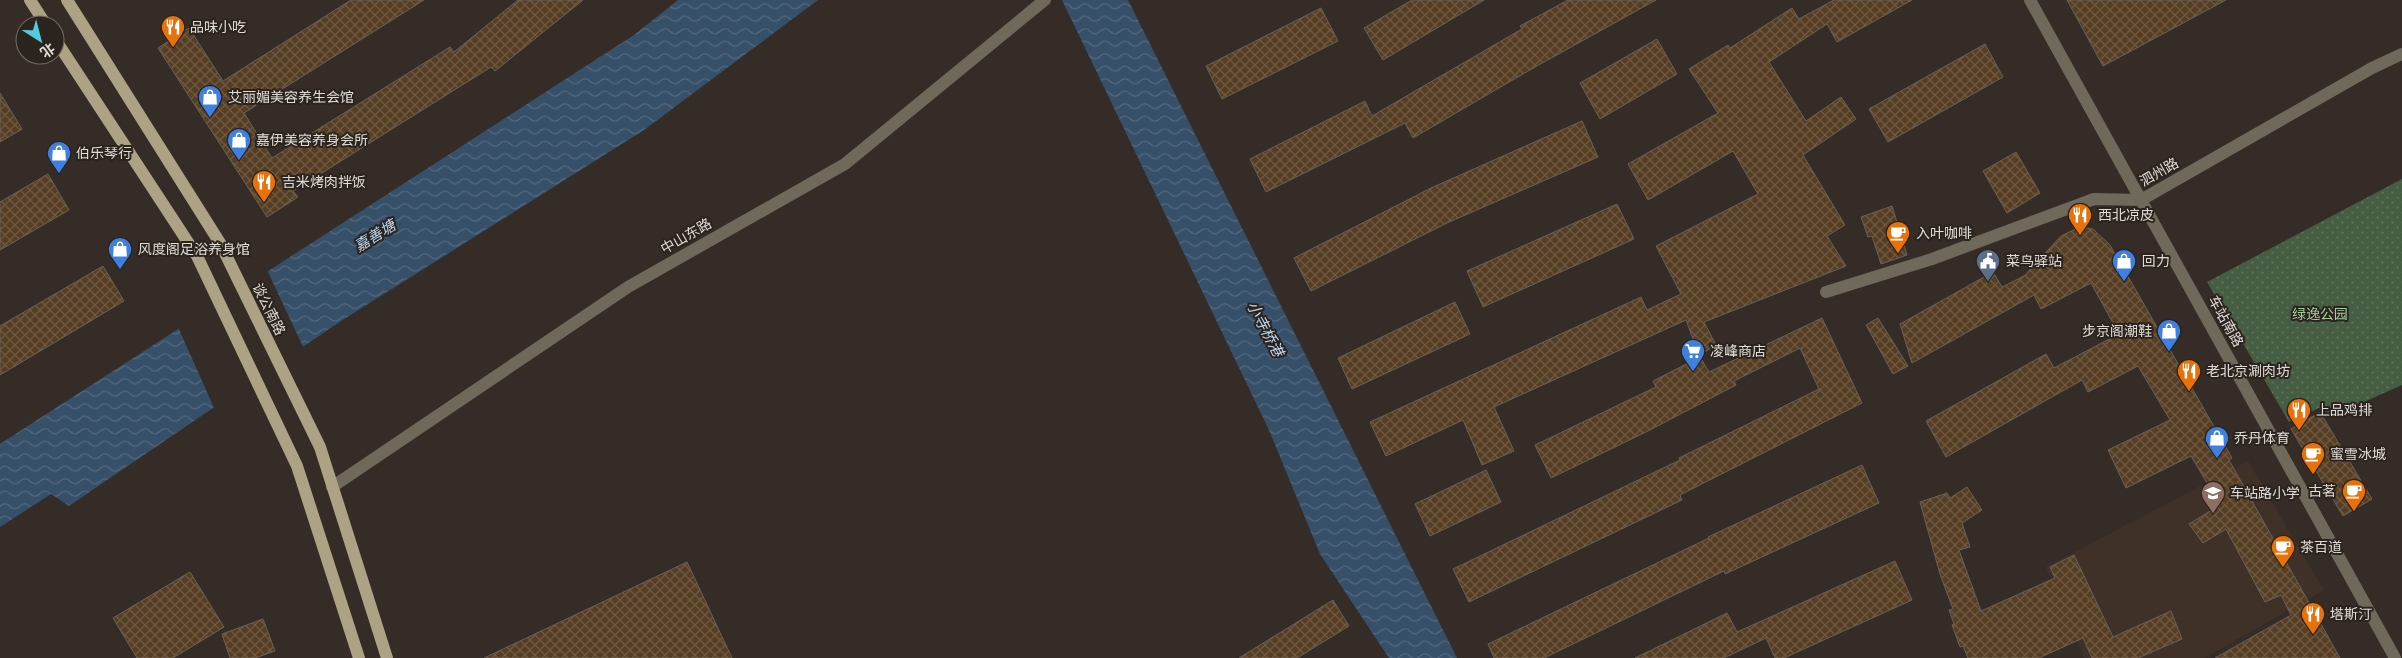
<svg xmlns="http://www.w3.org/2000/svg" width="2402" height="658" viewBox="0 0 2402 658" font-family="Cabin,'Noto Sans SC',sans-serif">
  <defs>
    <pattern id="grass-dots" width="8" height="8" patternUnits="userSpaceOnUse" patternTransform="scale(1.25)"><rect width="8" height="8" fill="#455d43"/><path d="M2 2h.1M6 6h.1" fill="none" stroke="#60745d" stroke-width="1.8" stroke-linecap="round"/></pattern>
    <pattern id="water-waves" width="16" height="10" patternUnits="userSpaceOnUse" patternTransform="scale(1.25)"><rect width="16" height="10" fill="#365069"/><path d="M0 5q4-4 8 0t8 0" fill="none" stroke="#53697e"/></pattern>
    <pattern id="building-cross-hatch" width="8" height="8" patternUnits="userSpaceOnUse" patternTransform="scale(1.25)"><rect width="8" height="8" fill="#563e23"/><path d="M0 0l8 8M0 8l8-8" fill="none" stroke="#6e5942"/></pattern>
  </defs>
  <rect width="100%" height="100%" fill="#352c27"/>
  <path fill="#3f3127" d="M2248 461 2324 590 2205 658H2084L2046 567Z"/>
  <path fill="url(#grass-dots)" d="M2402 179V385L2330 417 2323 406 2289 422 2207 282Z"/>
  <g fill="url(#water-waves)">
    <path d="M678 0H818L644 130 338 323 69 506 51 494 0 527V444L634 35Z"/>
    <path d="M1062 0H1128L1457 658H1389L1320 554 1269 430Z"/>
  </g>
  <path fill="#352c27" d="M267 270 304 349 215 410 178 327Z"/>
  <g fill="url(#building-cross-hatch)" stroke="#686159">
    <path d="M351 0H424L244 113 272 158 450 47 454 52 518 0H583L495 71 491 67 293 191 298 197 267 217 158 48 189 28 223 81Z"/>
    <path d="M1412 0H1484L1383 60 1364 28Z"/>
    <path d="M1568 0H1656L1535 67 1413 138 1405 123 1266 192 1250 159 1365 101 1372 116 1522 29 1520 26Z"/>
    <path d="M1834 0H1912L1837 42 1827 24 1769 62 1806 121 1841 97 1856 119 1803 155 1845 225 1827 236 1846 266 1704 322 1716 345 1699 355 1686 320 1494 407 1514 451 1482 465 1463 420 1386 456 1370 422 1641 297 1647 310 1681 294 1656 246 1758 194 1733 151 1648 200 1628 164 1718 113 1689 69 1728 45 1730 48 1792 8 1799 19Z"/>
    <path d="M2067 0H2226L2103 66Z"/>
    <path d="M1321 8 1338 41 1222 99 1206 66Z"/>
    <path d="M1657 39 1677 74 1600 119 1580 83Z"/>
    <path d="M1985 44 2003 77 1888 142 1869 109Z"/>
    <path d="M0 93 22 129 0 142Z"/>
    <path d="M1582 121 1598 157 1447 223 1311 291 1294 258 1431 188Z"/>
    <path d="M2016 152 2040 193 2007 213 1983 171Z"/>
    <path d="M48 174 69 210 0 250V202Z"/>
    <path d="M1617 204 1634 239 1483 307 1467 271Z"/>
    <path d="M1892 206 1907 255 1881 264 1872 236 1868 237 1861 217Z"/>
    <path d="M2080 227 2093 229 2110 245 2232 458 2229 460 2340 658H2215L2291 615 2281 595 2265 602 2226 529 2203 543 2189 524 2220 505 2191 456 2126 488 2108 450 2170 420 2138 366 2088 392 2082 380 1946 457 1926 421 2046 354 2054 368 2119 334 2091 283 2041 309 2034 295 1912 363 1900 324 1993 272 2002 287 2024 276 2061 236Z"/>
    <path d="M103 266 124 301 0 375V326Z"/>
    <path d="M1455 302 1470 334 1352 389 1338 358Z"/>
    <path d="M1822 318 1862 403 1680 495 1682 500 1469 602 1453 569 1680 460 1679 458 1819 389 1800 348 1734 381 1736 385 1646 432 1551 478 1535 445 1656 387 1653 381 1700 357 1709 372Z"/>
    <path d="M1878 318 1908 366 1893 374 1866 325Z"/>
    <path d="M2320 412 2372 499 2343 516 2291 429Z"/>
    <path d="M1862 465 1879 503 1725 574 1724 571 1544 658H1494L1488 644 1709 538 1708 537Z"/>
    <path d="M1486 470 1501 502 1430 536 1415 504Z"/>
    <path d="M1967 487 1982 510 1962 523 1970 547 1959 550 1981 611 2055 578 2050 567 2074 555 2113 637 2171 611 2182 639 2138 658H2092L2083 638 2039 658H1968L1963 646 1960 647 1952 625 1954 624 1949 610 1953 609 1940 574 1920 502 1947 493 1950 498Z"/>
    <path d="M1895 561 1912 600 1784 658H1775L1766 638 1724 658H1635L1727 613 1737 632Z"/>
    <path d="M687 562 732 658H484Z"/>
    <path d="M190 572 224 627 173 658H137L113 618Z"/>
    <path d="M1333 600 1349 626 1297 658H1239Z"/>
    <path d="M263 619 275 651 255 658H230L222 634Z"/>
  </g>
  <g fill="none" stroke-linecap="round" stroke-linejoin="round">
    <g stroke="#6e695a" stroke-width="12">
      <path d="M1826 292 1932 259 2094 199 2141 200"/>
      <path d="M332 487 628 287 845 164 1041 3"/>
    </g>
    <g stroke="#6e695a" stroke-width="12">
      <path d="M1041 3 1045 0"/>
      <path d="M2141 200 2372 68 2402 54"/>
    </g>
    <path stroke="#6e695a" stroke-width="12" d="M2030 0 2395 658"/>
    <g stroke="#ada283" stroke-width="12">
      <path d="M30 0 46 25"/>
      <path d="M67 0 220 243 320 447 387 658"/>
      <path d="M55 39 197 256 297 466 359 658"/>
    </g>
  </g>
  <defs>
    <g id="restaurant-pin" transform="scale(1.25)"><path d="M0 17L-7.5 6A9.5 9.5 0 1 1 7.5 6Z" fill="#e8710a" stroke="#2b231d"/><path d="M-5-6h1v4h1v-4h1v4h1v-4h1v5L-1.5 .5V6h-2V.5L-5-1ZM5-6V6H3V1.5H1.5Q1.5-4 5-6Z" fill="#fff"/></g>
    <g id="shop-pin" transform="scale(1.25)"><path d="M0 17L-7.5 6A9.5 9.5 0 1 1 7.5 6Z" fill="#3f7fe0" stroke="#2b231d"/><path d="M-5-2.5h2.3a2.7 3.5 0 0 1 5.4 0H5L5.5 6h-11ZM-1.5-2.5h3a1.5 2.3 0 0 0-3 0Z" fill="#fff"/></g>
    <g id="cafe-pin" transform="scale(1.25)"><path d="M0 17L-7.5 6A9.5 9.5 0 1 1 7.5 6Z" fill="#e8710a" stroke="#2b231d"/><path d="M-5.5-4.5H6V0H3Q3 3.5 0 3.5H-2.5Q-5.5 3.5-5.5 0ZM3-3.2v2h1.7v-2ZM-6 4.5H4V6H-6Z" fill="#fff"/></g>
    <g id="civic-pin" transform="scale(1.25)"><path d="M0 17L-7.5 6A9.5 9.5 0 1 1 7.5 6Z" fill="#5c6f8a" stroke="#2b231d"/><path d="M-.6-6.5H3V-4.5H.6V-3L4-1V1h2V6H-6V1h2V-1L-.6-3ZM-1.2 2.5V6h2.4V2.5Z" fill="#fff"/></g>
    <g id="supermarket-pin" transform="scale(1.25)"><path d="M0 17L-7.5 6A9.5 9.5 0 1 1 7.5 6Z" fill="#3f7fe0" stroke="#2b231d"/><path d="M-6-5.5h2.5l.6 2H6L4.5 2H-2.5L-4.4-4H-6ZM-1.5 3.2a1.3 1.3 0 1 0 .1 0ZM3 3.2a1.3 1.3 0 1 0 .1 0Z" fill="#fff"/></g>
    <g id="school-pin" transform="scale(1.25)"><path d="M0 17L-7.5 6A9.5 9.5 0 1 1 7.5 6Z" fill="#8d6e63" stroke="#2b231d"/><path d="M0-5L7-2L0 1L-7-2ZM-4 1L0 2.5L4 1V4Q0 6-4 4Z" fill="#fff"/></g>
  </defs>
  <g fill-rule="evenodd">
    <use href="#restaurant-pin" x="173" y="27"/>
    <use href="#shop-pin" x="210" y="97"/>
    <use href="#shop-pin" x="239" y="140"/>
    <use href="#shop-pin" x="59" y="153"/>
    <use href="#restaurant-pin" x="264" y="182"/>
    <use href="#restaurant-pin" x="2080" y="215"/>
    <use href="#cafe-pin" x="1898" y="233"/>
    <use href="#shop-pin" x="120" y="249"/>
    <use href="#civic-pin" x="1988" y="261"/>
    <use href="#shop-pin" x="2124" y="261"/>
    <use href="#shop-pin" x="2169" y="331"/>
    <use href="#supermarket-pin" x="1693" y="351"/>
    <use href="#restaurant-pin" x="2189" y="371"/>
    <use href="#restaurant-pin" x="2299" y="410"/>
    <use href="#shop-pin" x="2217" y="438"/>
    <use href="#cafe-pin" x="2313" y="454"/>
    <use href="#cafe-pin" x="2354" y="491"/>
    <use href="#school-pin" x="2213" y="493"/>
    <use href="#cafe-pin" x="2283" y="547"/>
    <use href="#restaurant-pin" x="2313" y="614"/>
  </g>
  <g text-anchor="middle" stroke-width="4" stroke-linejoin="round" paint-order="stroke">
    <g font-size="14" fill="#e0dbd7" stroke="#2b231d" text-anchor="start">
      <text x="190" y="32">品味小吃</text>
      <text x="228" y="102">艾丽媚美容养生会馆</text>
      <text x="256" y="145">嘉伊美容养身会所</text>
      <text x="76" y="158">伯乐琴行</text>
      <text x="282" y="187">吉米烤肉拌饭</text>
      <text x="2098" y="220">西北凉皮</text>
      <text x="1916" y="238">入叶咖啡</text>
      <text x="138" y="254">风度阁足浴养身馆</text>
      <text x="2006" y="266">菜鸟驿站</text>
      <text x="2142" y="266">回力</text>
      <text x="2152" y="336" text-anchor="end">步京阁潮鞋</text>
      <text x="1710" y="356">凌峰商店</text>
      <text x="2206" y="376">老北京涮肉坊</text>
      <text x="2316" y="415">上品鸡排</text>
      <text x="2234" y="443">乔丹体育</text>
      <text x="2330" y="459">蜜雪冰城</text>
      <text x="2336" y="496" text-anchor="end">古茗</text>
      <text x="2230" y="498">车站路小学</text>
      <text x="2300" y="552">茶百道</text>
      <text x="2330" y="619">塔斯汀</text>
    </g>
    <g font-size="14" fill="#e0dbd7" stroke="#2b231d">
      <text transform="translate(2159 172) rotate(-30)" y="5">泗州路</text>
      <text transform="translate(686 236) rotate(-30)" y="5">中山东路</text>
      <text transform="translate(269 309) rotate(64)" y="5">谈公南路</text>
      <text transform="translate(2226 321) rotate(61)" y="5">车站南路</text>
    </g>
    <g font-size="14" fill="#a1ce9d" stroke="#2b231d">
      <text x="2320" y="319">绿逸公园</text>
    </g>
    <g font-size="15" font-style="italic" fill="#bddaf6" stroke="#2b231d">
      <text transform="translate(375 236) rotate(-32)" y="5">嘉善塘</text>
      <text transform="translate(1265 329) rotate(62)" y="5">小寺桥港</text>
    </g>
  </g>
  <g transform="translate(40 40) rotate(144)"><circle r="24" fill="#2b231d" stroke="#736d67"/>
  <path d="M0-4L9 19L0 12L-9 19Z" fill="#53cbda"/>
  <text y="-8" font-size="14" font-weight="bold" text-anchor="middle" fill="#e0dbd7">北</text>
  </g>
</svg>
